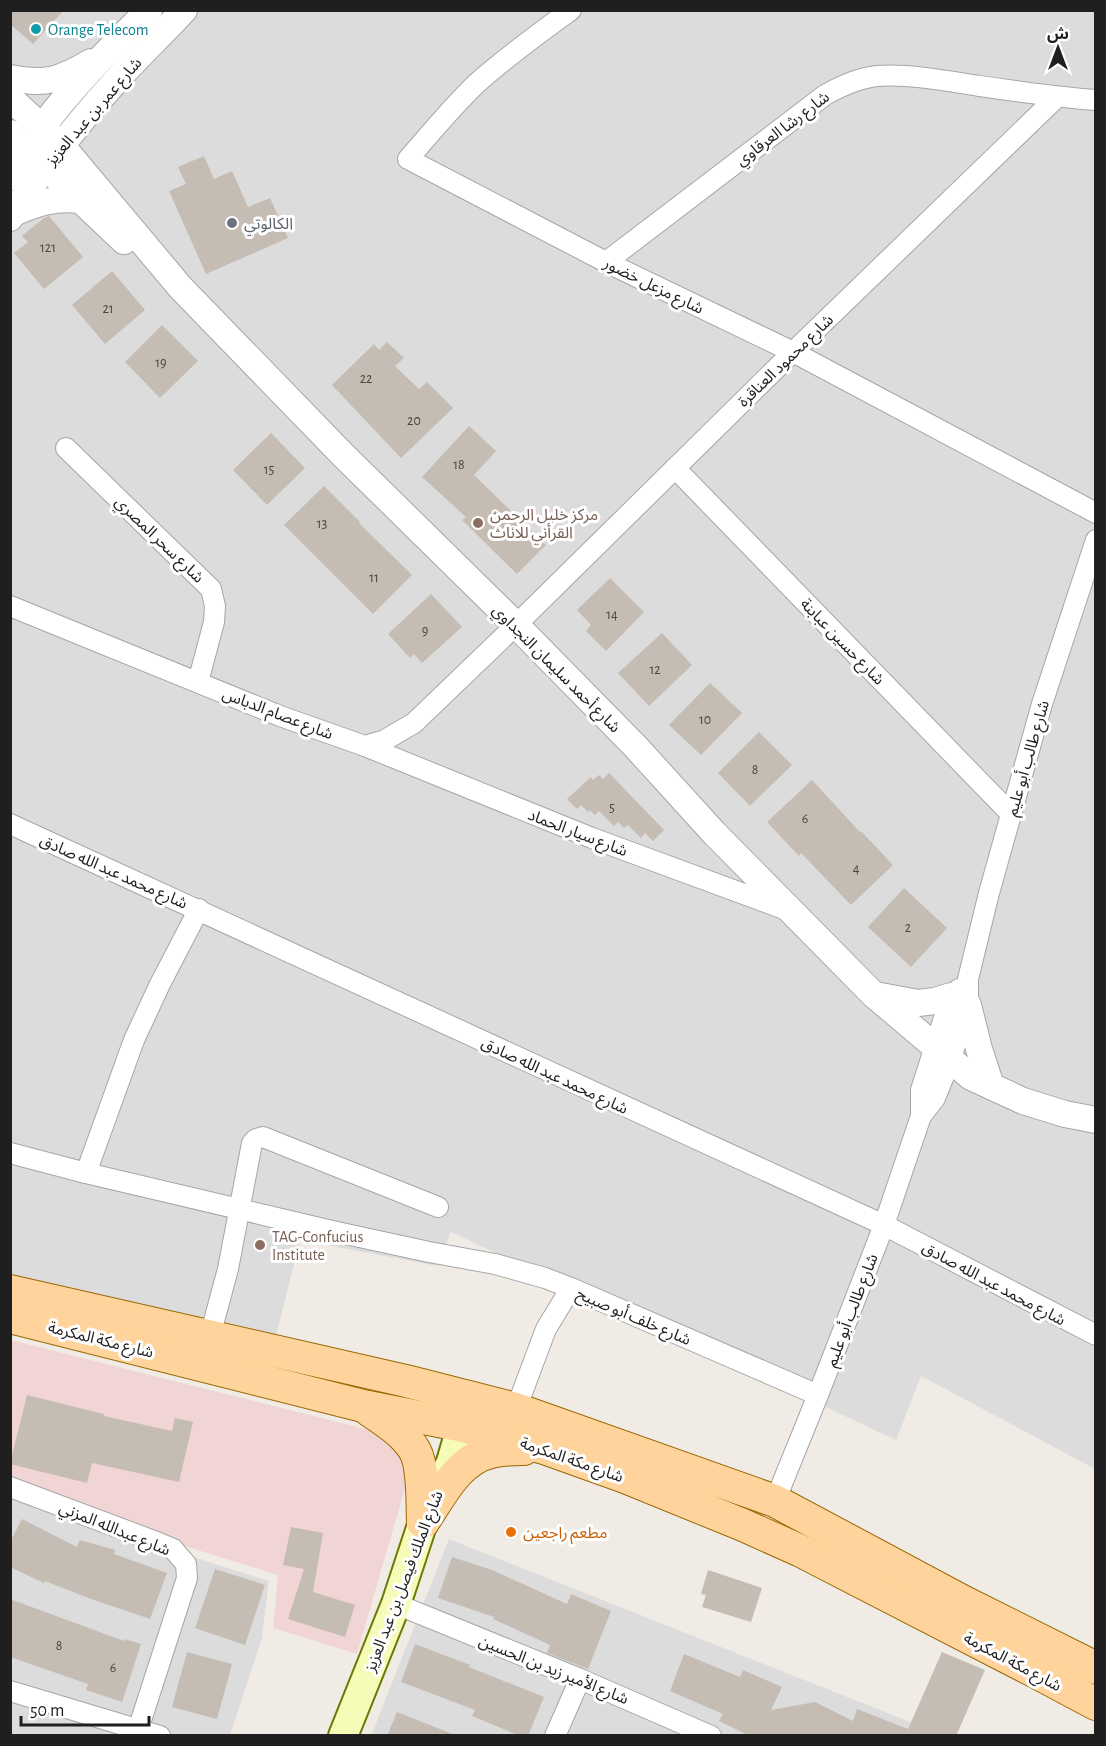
<svg xmlns="http://www.w3.org/2000/svg" width="1106" height="1746" viewBox="0 0 1106 1746" font-family="'Alegreya Sans','Noto Sans Arabic',sans-serif">
  <rect width="100%" height="100%" fill="#f0ece5"/>
  <g fill="#dddcdc">
    <path d="M11 11H1095V1469L921 1376 896 1440 451 1232 437 1266 300 1240 275 1340 11 1278Z"/>
    <path d="M10 1499 269 1581 262 1638 230 1735H11Z"/>
    <path d="M449 1539 943 1735 371 1736Z"/>
  </g>
  <path fill="#f1d5d4" d="M11 1340 390 1435 412 1464 357 1654 273 1628 278 1575 11 1492Z"/>
  <g fill="#c5bcb4">
    <path d="M10 10H64L33 44 10 24Z"/>
    <path d="M204 156 214 179 232 171 248 207 270 198 288 238 206 274 169 191 186 184 178 167Z"/>
    <path d="M49 216 83 257 44 289 14 253 28 242 22 236 44 218Z"/>
    <path d="M112 271 145 310 105 344 72 305Z"/>
    <path d="M162 325 198 361 160 398 125 362Z"/>
    <path d="M387 342 404 358 395 366 419 389 427 382 453 408 401 458 332 385 374 344 379 350Z"/>
    <path d="M469 426 496 451 474 475 546 545 517 574 462 520 466 517 422 477Z"/>
    <path d="M271 433 305 468 267 505 233 470Z"/>
    <path d="M324 486 360 522 359 523 412 575 373 614 284 525Z"/>
    <path d="M610 578 644 612 606 651 586 631 591 625 577 610Z"/>
    <path d="M431 594 462 627 422 663 414 654 410 658 388 634Z"/>
    <path d="M662 633 692 665 649 706 618 673Z"/>
    <path d="M710 683 742 713 701 755 669 725Z"/>
    <path d="M759 732 792 765 750 806 718 773Z"/>
    <path d="M609 773 664 830 653 841 645 833 641 838 628 825 624 828 618 822 614 826 599 811 595 815 590 810 588 812 581 805 577 809 567 799 591 777 593 780 599 775 603 779Z"/>
    <path d="M812 780 860 832 861 831 893 865 851 905 801 853 799 856 767 822Z"/>
    <path d="M904 888 947 928 911 967 868 927Z"/>
    <path d="M27 1395 104 1414V1416L172 1431 175 1418 193 1422 179 1482 92 1463 87 1483 10 1464Z"/>
    <path d="M22 1519 77 1547 80 1540 115 1550 114 1554 167 1573 150 1619 91 1599 45 1581 44 1583 10 1567V1542Z"/>
    <path d="M291 1527 323 1533 313 1592 355 1605 345 1637 288 1619 304 1569 283 1565Z"/>
    <path d="M452 1557 492 1570 567 1604 571 1594 611 1611 588 1669 547 1653 550 1645 493 1619 494 1617 438 1598Z"/>
    <path d="M215 1569 265 1585 245 1645 195 1628Z"/>
    <path d="M708 1570 762 1588 751 1622 702 1607 706 1595 701 1594Z"/>
    <path d="M10 1599 124 1641 125 1639 141 1644 122 1702 86 1690 88 1684 10 1657Z"/>
    <path d="M415 1644 470 1665 469 1667 544 1697 528 1736H520L472 1716 475 1710 401 1682Z"/>
    <path d="M187 1652 232 1664 217 1719 172 1707Z"/>
    <path d="M942 1652 985 1670 956 1736H750L719 1721 723 1714 670 1691 684 1654 740 1677 743 1670 782 1687 771 1710 815 1702 853 1721 857 1709 908 1729Z"/>
    <path d="M397 1712 455 1735V1736H387Z"/>
  </g>
  <g fill="none" stroke-linecap="round" stroke-linejoin="round">
    <g stroke="#a6a6a6" stroke-width="22">
      <g id="minor">
        <path d="M571 10C538 34 506 57 476 84 452 107 430 134 408 159L606 262 793 352 1096 513"/>
        <path d="M606 262 825 95C841 86 858 78 877 76 907 74 943 80 973 85 1014 91 1054 97 1096 100"/>
        <path d="M66 448 211 589 215 606 214 622 198 682"/>
        <path d="M675 468 1011 814"/>
        <path d="M10 606 280 716 365 746 385 740 414 723 516 625 793 352 1057 97"/>
        <path d="M365 746 592 838 787 910"/>
        <path d="M10 824 884 1225 1096 1335"/>
        <path d="M921 1116V1090L951 996 959 989"/>
        <path d="M10 1153 86 1173 332 1231 429 1252 495 1264 545 1278 571 1288"/>
        <path d="M86 1173 134 1040 160 984 199 909"/>
        <path d="M210 1336 228 1269 252 1143 256 1139 263 1137 438 1207"/>
        <path d="M516 1409 546 1329 571 1288 818 1395"/>
        <path d="M10 1487 154 1541 173 1549 186 1564 187 1578 136 1736"/>
        <path d="M775 1501 818 1395 884 1225 921 1116 935 1098 950 1061 968 1005V979L989 893 1042 704 1096 540"/>
        <path d="M396 1604 580 1679 711 1736"/>
        <path d="M10 1691 160 1736"/>
        <path d="M555 1736 580 1679"/>
      </g>
    </g>
    <g stroke="#a6a6a6" stroke-width="28">
      <g id="tertiary">
        <path d="M10 78C46 85 61 80 91 62"/>
        <path d="M10 98 62 146 180 287 343 455 516 625 635 746 715 834 874 995 971 1077 1023 1101 1065 1114 1096 1120"/>
        <path d="M10 133 124 241"/>
        <path d="M10 177C21 160 31 142 43 126 74 84 112 47 149 10"/>
        <path d="M14 213C36 203 55 197 80 200"/>
        <path d="M10 218C41 170 76 125 114 83 136 58 161 35 184 10"/>
        <path d="M875 995 918 1003 935 1001 951 996"/>
        <path d="M968 1005 979 1049 991 1086"/>
      </g>
    </g>
    <g stroke="#6c7902" stroke-width="32">
      <path id="secondary" d="M343 1736 396 1604 423 1522 451 1462 458 1438 459 1425"/>
    </g>
    <g stroke="#9a6700" stroke-width="34">
      <g id="primary">
        <path d="M10 1291 406 1381 516 1409 775 1501 964 1602 1096 1668"/>
        <path d="M10 1317 363 1406 459 1425 544 1448 625 1477 743 1525 801 1551 1032 1670 1096 1704"/>
        <path d="M369 1410C385 1421 405 1433 415 1451 424 1468 422 1502 423 1522"/>
        <path d="M423 1522C441 1496 457 1460 491 1452 502 1449 513 1449 524 1449"/>
      </g>
    </g>
    <use href="#minor" stroke="#fff" stroke-width="20"/>
    <use href="#tertiary" stroke="#fff" stroke-width="26"/>
    <use href="#secondary" stroke="#f7fbb8" stroke-width="28"/>
    <use href="#primary" stroke="#fed49c" stroke-width="32"/>
  </g>
  <circle fill="#0f9aa8" stroke="#fff" stroke-width="2" cx="36" cy="29" r="6"/>
  <circle fill="#6b7280" stroke="#fff" stroke-width="2" cx="232" cy="223" r="6"/>
  <g fill="#8d6e63" stroke="#fff" stroke-width="2">
    <circle cx="478" cy="523" r="6"/>
    <circle cx="260" cy="1245" r="6"/>
  </g>
  <circle fill="#e8710a" stroke="#fff" stroke-width="2" cx="511" cy="1532" r="6"/>
  <g text-anchor="middle" stroke-width="6" stroke-linejoin="round" paint-order="stroke">
    <g font-size="14" fill="#484644">
      <text x="48" y="252">121</text>
      <text x="108" y="313">21</text>
      <text x="161" y="367">19</text>
      <text x="366" y="383">22</text>
      <text x="414" y="425">20</text>
      <text x="459" y="469">18</text>
      <text x="269" y="474">15</text>
      <text x="322" y="528">13</text>
      <text x="374" y="582">11</text>
      <text x="612" y="619">14</text>
      <text x="425" y="635">9</text>
      <text x="655" y="674">12</text>
      <text x="705" y="724">10</text>
      <text x="755" y="774">8</text>
      <text x="612" y="812">5</text>
      <text x="805" y="823">6</text>
      <text x="856" y="873">4</text>
      <text x="908" y="932">2</text>
      <text x="59" y="1650">8</text>
      <text x="113" y="1672">6</text>
    </g>
    <g font-size="16" fill="#0d838f" stroke="#fff" text-anchor="start">
      <text x="48" y="35">Orange Telecom</text>
    </g>
    <g font-size="16" fill="#1f1f1f" stroke="#fff">
      <text transform="translate(93 111) rotate(-49)" y="6">شارع عمر بن عبد العزيز</text>
      <text transform="translate(782 128) rotate(-37)" y="6">شارع رشا العرقاوي</text>
      <text transform="translate(654 285) rotate(26)" y="6">شارع مزعل خضور</text>
      <text transform="translate(785 360) rotate(-44)" y="6">شارع محمود العناقرة</text>
      <text transform="translate(160 539) rotate(44)" y="6">شارع سحر المصري</text>
      <text transform="translate(843 641) rotate(46)" y="6">شارع حسين عبابنة</text>
      <text transform="translate(557 668) rotate(45)" y="6">شارع أحمد سليمان النجداوي</text>
      <text transform="translate(278 713) rotate(21)" y="6">شارع عصام الدباس</text>
      <text transform="translate(1027 758) rotate(-74)" y="6">شارع طالب أبو عليم</text>
      <text transform="translate(578 832) rotate(21)" y="6">شارع سيار الحماد</text>
      <text transform="translate(114 871) rotate(24)" y="6">شارع محمد عبد الله صادق</text>
      <text transform="translate(555 1075) rotate(25)" y="6">شارع محمد عبد الله صادق</text>
      <text transform="translate(994 1283) rotate(28)" y="6">شارع محمد عبد الله صادق</text>
      <text transform="translate(851 1310) rotate(-69)" y="6">شارع طالب أبو عليم</text>
      <text transform="translate(634 1316) rotate(23)" y="6">شارع خلف أبو صبيح</text>
      <text transform="translate(101 1339) rotate(14)" y="6">شارع مكة المكرمة</text>
      <text transform="translate(572 1459) rotate(19)" y="6">شارع مكة المكرمة</text>
      <text transform="translate(115 1528) rotate(22)" y="6">شارع عبدالله المزني</text>
      <text transform="translate(403 1581) rotate(-69)" y="6">شارع الملك فيصل بن عبد العزيز</text>
      <text transform="translate(1013 1661) rotate(28)" y="6">شارع مكة المكرمة</text>
      <text transform="translate(554 1669) rotate(22)" y="6">شارع الأمير زيد بن الحسين</text>
    </g>
    <g font-size="16" fill="#5b616d" stroke="#fff" text-anchor="start">
      <text x="244" y="229">الكالوتي</text>
    </g>
    <g font-size="16" fill="#785e54" stroke="#fff" text-anchor="start">
      <text x="490" y="520">مركز خليل الرحمن<tspan x="490" dy="18">القرأني للاناث</tspan></text>
      <text x="272" y="1242">TAG-Confucius<tspan x="272" dy="18">Institute</tspan></text>
    </g>
    <g font-size="16" fill="#c56008" stroke="#fff" text-anchor="start">
      <text x="523" y="1538">مطعم راجعين</text>
    </g>
  </g>
  <rect width="1106" height="1746" fill="none" stroke="#1f1f1f" stroke-width="24"/>
  <g transform="translate(1058 48)" stroke="#ffffff" stroke-width="4.5" paint-order="stroke">
  <path d="M0-4.5L10 22L0 15L-10 22Z" fill="#1f1f1f"/>
  <text y="-9" font-size="16" font-weight="bold" text-anchor="middle" fill="#1f1f1f">ش</text>
  </g>
  <path d="M21 1716v9h128v-9" fill="none" stroke="#1f1f1f" stroke-width="3"/>
  <text x="30" y="1716" font-size="18" fill="#1f1f1f" stroke="#ffffff" stroke-width="4.5" paint-order="stroke">50 m</text>
</svg>
